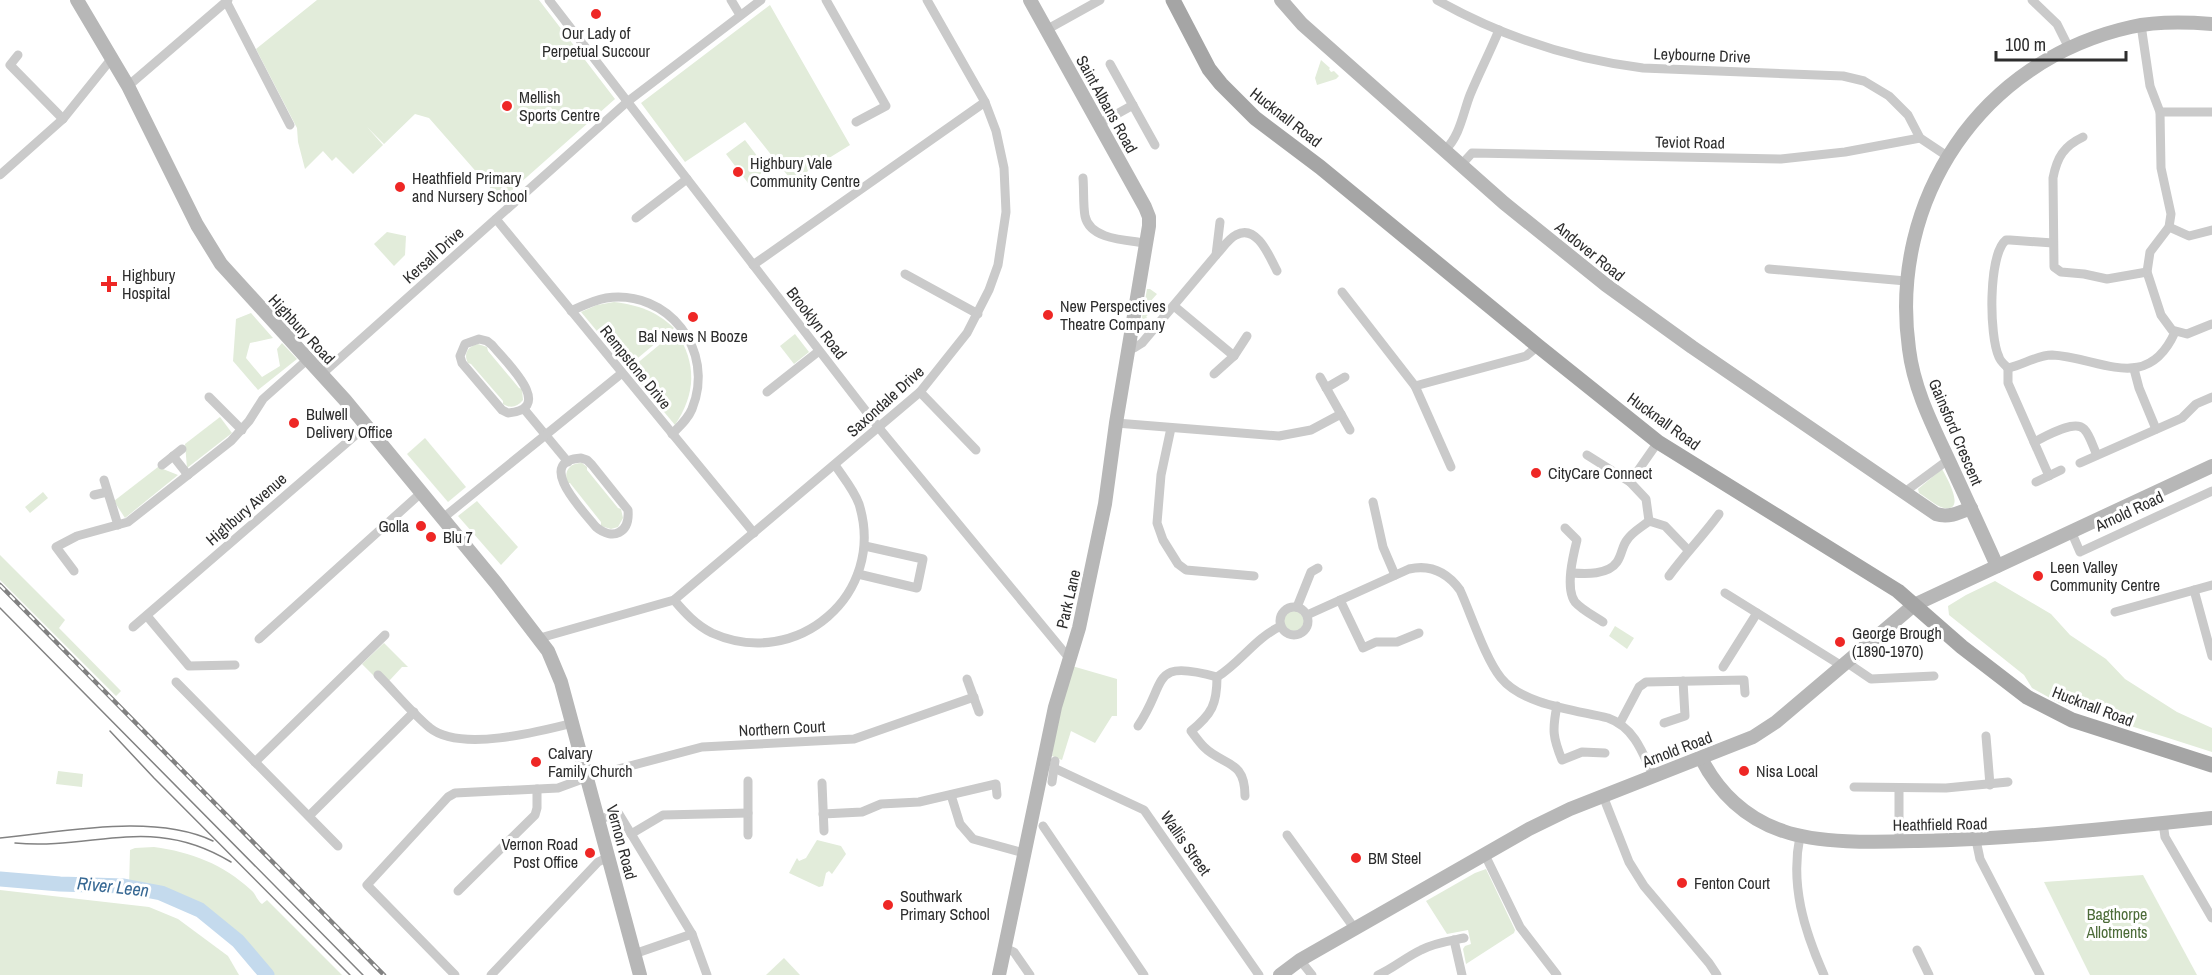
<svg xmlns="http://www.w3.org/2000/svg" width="2212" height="975" viewBox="0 0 2212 975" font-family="'Archivo Narrow',sans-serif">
  <rect width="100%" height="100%" fill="#fff"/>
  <g fill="#e2ecda">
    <path d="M317 0H539L615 99 501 200 429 118 415 114 384 144 367 127 383 145 353 174 336 157 332 161 323 151 305 169 298 142 297 128 256 49Z"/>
    <path d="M770 5 850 145 792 181 745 122 685 162 641 103Z"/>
    <path d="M1321 60 1330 68 1329 69 1331 72 1334 71 1339 76 1336 79 1317 85 1315 78Z"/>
    <path d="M745 140 767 169 748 183 726 154Z"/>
    <path d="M387 232 406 236 405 255 394 266 374 244Z"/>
    <path d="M1147 289H1150L1157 294 1149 303 1147 308 1151 311 1146 317 1153 322 1144 331 1140 329Z"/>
    <path d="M614 302C638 305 656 311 674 328L627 367 581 312 597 305Z"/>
    <path d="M251 313 273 338 250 343 246 358 262 377 280 366 277 349 282 343 297 359 258 390 233 361 236 319Z"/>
    <path d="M676 331C697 364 696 393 675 425L629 370Z"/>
    <path d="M795 334 809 352 794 364 780 346Z"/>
    <path d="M478 344 487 347 488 351 519 388 522 389 523 400C517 407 511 409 503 404V401L471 364 468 363C463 354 468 346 478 344Z"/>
    <path d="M220 417 232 433 187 468 185 444Z"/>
    <path d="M425 438 466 487 448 502 407 454Z"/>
    <path d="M582 463 587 467V470L618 508 621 509 623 518 618 527 611 529 601 526V522L570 483H567C564 471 569 463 582 463Z"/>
    <path d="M158 467 178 475 125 518 114 501Z"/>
    <path d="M1942 469C1946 476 1967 512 1944 508 1936 506 1926 497 1919 493L1918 489Z"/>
    <path d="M43 492 48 498 30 513 25 507Z"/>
    <path d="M477 501 518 547 501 565 458 516Z"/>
    <path d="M0 555 65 620 59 628 121 691 116 696 0 580Z"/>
    <path d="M1995 581 2051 614 2070 635 2106 659 2125 679 2177 712 2212 728V752L2059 703 2032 688 2024 675 1949 615 1948 606 1966 595Z"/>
    <circle cx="1294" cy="621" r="10"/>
    <path d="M1615 626 1634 638 1627 649 1609 636Z"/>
    <path d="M384 643 408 667H402L389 681 374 676 362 664Z"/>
    <path d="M1072 666 1117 679V716H1112L1095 743 1071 731 1062 760 1052 756 1059 707Z"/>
    <path d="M58 771 83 774 82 787 56 784Z"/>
    <path d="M817 840 841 846 846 854 832 874 829 871 826 873 823 886 819 887 789 873 797 858 799 861 806 858Z"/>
    <path d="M154 847C191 852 223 864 251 890 256 894 256 899 262 904L267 900 342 975H267C253 965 244 949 232 937 205 911 165 896 129 888L130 850 135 848Z"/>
    <path d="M1486 869 1515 930 1514 933 1466 964 1463 949 1465 946 1471 944 1468 930 1447 934 1426 901 1475 873Z"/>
    <path d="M2143 875 2197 975H2090L2044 882Z"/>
    <path d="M0 890 149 907 178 919 228 956 239 975H0Z"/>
    <path d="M784 958 800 975H766Z"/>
  </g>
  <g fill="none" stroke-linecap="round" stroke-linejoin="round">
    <path stroke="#c4daed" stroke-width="15" d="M0 879 60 884 124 886 161 893 200 910 238 941 267 975"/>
    <g stroke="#cacaca" stroke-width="9">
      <path d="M549 0 879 428 1069 658"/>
      <path d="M731 0 740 15"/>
      <path d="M826 0 886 106 856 122"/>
      <path d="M1437 0C1501 36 1570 59 1643 68L1843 76 1864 81 1889 96 1908 115 1920 138 1947 156"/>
      <path d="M2032 0 2057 24 2069 48"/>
      <path d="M226 1 290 125"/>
      <path d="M2141 25 2150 86 2160 112 2161 168 2171 214 2169 227 2150 252 2147 272 2161 315 2172 330 2187 334 2212 324"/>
      <path d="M1046 30 1100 0"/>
      <path d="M18 55 10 65 63 119"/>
      <path d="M1110 64 1155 145"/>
      <path d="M128 86 228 0"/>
      <path d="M2160 112H2212"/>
      <path d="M1099 124 1133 105"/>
      <path d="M2083 137C2064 146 2057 157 2053 178L2054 267 2061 272 2084 274 2107 279 2147 272"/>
      <path d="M1445 150C1460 136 1463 113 1470 95 1479 73 1490 52 1499 30"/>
      <path d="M1462 164 1472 153 1781 159 1845 152 1920 138"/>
      <path d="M0 175 63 119 112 58"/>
      <path d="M1083 178C1084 190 1083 205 1085 216 1090 240 1127 240 1146 243"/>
      <path d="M636 218 687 179"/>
      <path d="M496 219 754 533"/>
      <path d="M2169 227 2189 236 2212 230"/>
      <path d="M2053 243 2010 240H2006C1988 255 1989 336 1999 357 2000 361 2005 365 2008 368 2023 365 2037 355 2052 355 2099 357 2147 395 2175 332"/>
      <path d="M1216 255C1222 249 1228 239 1236 235 1257 223 1270 258 1277 271"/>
      <path d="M753 265 985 102"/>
      <path d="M1769 269 1906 281"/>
      <path d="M905 274 978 314"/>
      <path d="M1342 292 1415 386 1451 467"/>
      <path d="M1174 306 1234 356"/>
      <path d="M571 311C582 306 594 300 606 298 668 289 716 350 692 409 688 419 680 426 672 434"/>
      <path d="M479 339 487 341 492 345C505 361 557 409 508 413L502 410 462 363 460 356 465 344Z"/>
      <path d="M1129 347 1134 348 1142 343 1216 255 1220 222"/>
      <path d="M2008 368V383L2049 476"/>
      <path d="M2134 369 2139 388 2156 429"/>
      <path d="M322 374 627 102 761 0"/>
      <path d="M1214 374 1234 356 1247 336"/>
      <path d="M1320 377 1350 430"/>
      <path d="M1415 386 1526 356 1538 346"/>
      <path d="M1326 388 1345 377"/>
      <path d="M767 392 819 351"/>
      <path d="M920 392 976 450"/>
      <path d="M209 397 242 430"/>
      <path d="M524 409 568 462"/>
      <path d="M1116 423 1279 436 1311 430 1341 414"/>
      <path d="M1171 428 1161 475 1157 523 1163 540 1178 564 1186 570 1254 576"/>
      <path d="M2034 442C2045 437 2074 419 2084 429 2090 435 2093 447 2097 455"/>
      <path d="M1587 455 1630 482 1646 499 1649 521"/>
      <path d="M173 456 188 475"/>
      <path d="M581 458 587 460 592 465 628 510C630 533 613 541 596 527 585 513 533 461 581 458Z"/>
      <path d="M2080 463 2182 418 2196 404 2212 397"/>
      <path d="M162 465 182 449"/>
      <path d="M104 480 118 525"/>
      <path d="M1630 482 1658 442"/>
      <path d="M2036 482 2061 470"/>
      <path d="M1906 494 1910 488 1948 460"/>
      <path d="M94 495 107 492"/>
      <path d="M1373 502 1383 547 1395 575"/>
      <path d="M443 518 622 373"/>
      <path d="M1565 528 1577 540C1573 556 1565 588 1575 602 1582 610 1594 616 1603 622"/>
      <path d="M2071 531 2080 552 2212 491"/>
      <path d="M74 571 56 547 77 536 128 522 231 441 249 421 263 399 308 359"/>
      <path d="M1572 573C1586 574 1608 575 1617 562 1622 555 1622 546 1627 540 1632 532 1642 527 1649 521L1665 526 1688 550"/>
      <path d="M858 574 917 588 923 559 865 546"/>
      <path d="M1669 576C1685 554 1703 536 1719 514"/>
      <path d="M2194 590 2212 656"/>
      <path d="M1725 593 1842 666"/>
      <path d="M674 600C685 613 696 625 712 633 797 671 887 594 859 504 854 490 843 477 835 465"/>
      <path d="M1340 600 1363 648 1376 642H1397L1419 633"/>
      <circle cx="1294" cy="621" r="14"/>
      <path d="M1297 607 1311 572 1318 568"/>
      <path d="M2115 612 2212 585"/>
      <path d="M1307 615 1409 569C1431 564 1447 572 1460 590 1471 614 1485 658 1501 678 1523 705 1575 710 1608 718 1634 727 1643 753 1653 776"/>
      <path d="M147 616 189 666 235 665"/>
      <path d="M133 627 366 426"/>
      <path d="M540 638 674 600 920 392 967 333 989 290 998 265 1006 212 1004 168 996 131 985 102 927 0"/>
      <path d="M259 639 422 492"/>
      <path d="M1846 662 1871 679 1934 676"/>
      <path d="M1723 667 1757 613"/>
      <path d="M378 675C395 692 411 712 430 728 460 752 538 732 573 723"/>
      <path d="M1217 677C1217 704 1212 714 1191 731 1195 736 1199 742 1204 747 1223 766 1245 759 1245 796"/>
      <path d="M967 679 979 712"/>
      <path d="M176 682 338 846"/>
      <path d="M1557 706C1552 730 1553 738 1562 760L1582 752 1605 753"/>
      <path d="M1620 723 1639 687 1646 682 1744 680 1745 693"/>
      <path d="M1664 723 1685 716 1683 681"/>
      <path d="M1138 726C1168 682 1149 658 1217 677 1241 662 1255 638 1281 626"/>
      <path d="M1986 736 1990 785"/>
      <path d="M255 762 385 635"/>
      <path d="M1054 768 1144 810 1259 975"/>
      <path d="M748 781V835"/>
      <path d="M1052 782 1055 761"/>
      <path d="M822 783 824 831"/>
      <path d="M1854 787 1946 788 2008 782"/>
      <path d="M951 795 960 824 973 839 1024 853"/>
      <path d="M1603 796 1629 862 1644 886 1709 963 1717 975"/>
      <path d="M823 814 862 812 881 804 919 802 996 784 997 795"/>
      <path d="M309 816 414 712"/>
      <path d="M599 819 619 814 692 934 707 975"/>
      <path d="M2163 823 2165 837 2212 918"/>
      <path d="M1043 826 1144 975"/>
      <path d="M631 834 663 815 748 813"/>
      <path d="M1287 835 1355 929"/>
      <path d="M1800 836C1790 885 1804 930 1824 975"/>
      <path d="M1976 840 1980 859 2040 975"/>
      <path d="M1899 842V788"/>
      <path d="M1485 855 1520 927 1557 975"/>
      <path d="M458 891 535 815 537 808V789"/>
      <path d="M1454 940 1462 975"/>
      <path d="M1005 948 1014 952 1030 975"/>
      <path d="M1917 950 1929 975"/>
      <path d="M634 954 692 934"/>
      <path d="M1300 960 1312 975"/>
      <path d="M455 975 367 885 448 797 455 793 558 788 588 777 702 747 854 739 974 697"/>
      <path d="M491 975 598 862 609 857"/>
      <path d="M1378 975C1394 968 1406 957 1421 950 1434 943 1449 941 1464 938"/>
    </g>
    <g stroke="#b7b7b7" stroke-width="14">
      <path d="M77 0 128 86 197 225 221 264 345 400 496 583 548 651 561 682 640 975"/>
      <path d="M1281 0 1302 24 1504 203 1606 285 1692 347 1936 514C1948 518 1959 513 1971 508"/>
      <path d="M1997 566C1982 532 1966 498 1950 463 1933 426 1914 390 1909 349 1888 199 1982 60 2131 27 2157 21 2186 22 2212 24"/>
      <path d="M1701 758C1718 792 1746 819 1783 831 1820 844 1878 842 1918 841 2016 839 2114 828 2212 818"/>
      <path d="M999 975 1055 707 1079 628 1105 504 1116 423 1149 226V217L1145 207 1030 0"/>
      <path d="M1280 975 1300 960 1529 829 1570 809 1753 737 1776 722 1914 605 2212 466"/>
    </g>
    <path stroke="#a5a5a5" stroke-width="15" d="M1173 0 1209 69 1221 84 1255 118 1320 167 1538 346 1658 442 1898 591 1962 647 2027 697 2072 720 2212 765"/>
    <g stroke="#828282" stroke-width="1.5">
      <path d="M0 608 363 975"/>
      <path d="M110 731 154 778 350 975"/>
      <path d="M0 838C65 832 153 813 213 841"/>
      <path d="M15 843C97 850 152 814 231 862"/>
    </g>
    <g stroke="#828282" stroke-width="4.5">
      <path id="rail" d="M0 585 384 975"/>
    </g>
    <use href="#rail" stroke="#fff" stroke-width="2" stroke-dasharray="7" stroke-linecap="butt"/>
  </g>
  <g fill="#ee2725" stroke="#fff" stroke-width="2">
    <circle cx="596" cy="14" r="6"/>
    <circle cx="507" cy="106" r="6"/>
    <circle cx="738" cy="172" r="6"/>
    <circle cx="400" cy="187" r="6"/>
    <path d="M106 275h6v6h6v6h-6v6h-6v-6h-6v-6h6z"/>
    <circle cx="1048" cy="315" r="6"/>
    <circle cx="693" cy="317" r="6"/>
    <circle cx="294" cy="423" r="6"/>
    <circle cx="1536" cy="473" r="6"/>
    <circle cx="421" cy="526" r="6"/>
    <circle cx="431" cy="537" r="6"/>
    <circle cx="2038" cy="576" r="6"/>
    <circle cx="1840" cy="642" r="6"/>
    <circle cx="536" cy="762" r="6"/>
    <circle cx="1744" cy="771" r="6"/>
    <circle cx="590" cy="853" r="6"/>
    <circle cx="1356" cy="858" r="6"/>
    <circle cx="1682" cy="883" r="6"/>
    <circle cx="888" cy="905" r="6"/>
  </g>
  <g text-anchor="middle" stroke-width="6" stroke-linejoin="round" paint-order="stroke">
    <g font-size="16" fill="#2d2d2d" stroke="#fff" text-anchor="start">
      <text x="596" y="39" text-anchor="middle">Our Lady of<tspan x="596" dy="18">Perpetual Succour</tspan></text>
      <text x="519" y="103">Mellish<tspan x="519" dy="18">Sports Centre</tspan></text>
      <text x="750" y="169">Highbury Vale<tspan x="750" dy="18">Community Centre</tspan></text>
      <text x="412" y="184">Heathfield Primary<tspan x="412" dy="18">and Nursery School</tspan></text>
      <text x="122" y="281">Highbury<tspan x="122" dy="18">Hospital</tspan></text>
      <text x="1060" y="312">New Perspectives<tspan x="1060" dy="18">Theatre Company</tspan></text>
      <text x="693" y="342" text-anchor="middle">Bal News N Booze</text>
      <text x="306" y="420">Bulwell<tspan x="306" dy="18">Delivery Office</tspan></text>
      <text x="1548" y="479">CityCare Connect</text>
      <text x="409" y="532" text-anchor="end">Golla</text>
      <text x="443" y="543">Blu 7</text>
      <text x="2050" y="573">Leen Valley<tspan x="2050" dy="18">Community Centre</tspan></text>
      <text x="1852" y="639">George Brough<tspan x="1852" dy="18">(1890-1970)</tspan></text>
      <text x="548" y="759">Calvary<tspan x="548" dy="18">Family Church</tspan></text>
      <text x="1756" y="777">Nisa Local</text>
      <text x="578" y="850" text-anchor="end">Vernon Road<tspan x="578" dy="18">Post Office</tspan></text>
      <text x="1368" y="864">BM Steel</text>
      <text x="1694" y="889">Fenton Court</text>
      <text x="900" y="902">Southwark<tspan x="900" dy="18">Primary School</tspan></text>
    </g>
    <g font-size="16" fill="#2d2d2d" stroke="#fff">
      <text transform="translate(1702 55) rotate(2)" y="6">Leybourne Drive</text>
      <text transform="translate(1107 104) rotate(61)" y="6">Saint Albans Road</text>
      <text transform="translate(1286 117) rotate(38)" y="6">Hucknall Road</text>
      <text transform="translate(1690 142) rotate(1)" y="6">Teviot Road</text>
      <text transform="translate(1590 251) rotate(39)" y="6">Andover Road</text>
      <text transform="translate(433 255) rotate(-42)" y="6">Kersall Drive</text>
      <text transform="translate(817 323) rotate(52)" y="6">Brooklyn Road</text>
      <text transform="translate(302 329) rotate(47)" y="6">Highbury Road</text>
      <text transform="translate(636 367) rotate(51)" y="6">Rempstone Drive</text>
      <text transform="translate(885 401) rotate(-42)" y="6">Saxondale Drive</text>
      <text transform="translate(1664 421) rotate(36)" y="6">Hucknall Road</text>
      <text transform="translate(1956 432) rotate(67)" y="6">Gainsford Crescent</text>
      <text transform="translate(246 509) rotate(-41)" y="6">Highbury Avenue</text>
      <text transform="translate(2129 511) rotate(-25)" y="6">Arnold Road</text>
      <text transform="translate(1068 599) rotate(-77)" y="6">Park Lane</text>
      <text transform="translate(2093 706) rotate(21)" y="6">Hucknall Road</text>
      <text transform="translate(782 728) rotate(-3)" y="6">Northern Court</text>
      <text transform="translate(1677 749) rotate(-21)" y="6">Arnold Road</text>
      <text transform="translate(1940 824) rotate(-1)" y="6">Heathfield Road</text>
      <text transform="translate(622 842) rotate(75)" y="6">Vernon Road</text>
      <text transform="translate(1186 843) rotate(55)" y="6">Wallis Street</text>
    </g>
    <g font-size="16" fill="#4c6b38" stroke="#fff">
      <text x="2117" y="920">Bagthorpe<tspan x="2117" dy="18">Allotments</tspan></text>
    </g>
    <g font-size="18" font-style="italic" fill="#376893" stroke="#fff">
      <text transform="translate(113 887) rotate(6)" y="6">River Leen</text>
    </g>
  </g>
  <path d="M1996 51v9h130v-9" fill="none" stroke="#2d2d2d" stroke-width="3"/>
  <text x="2005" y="51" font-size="18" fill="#2d2d2d" stroke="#ffffff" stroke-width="4.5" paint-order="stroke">100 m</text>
</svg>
